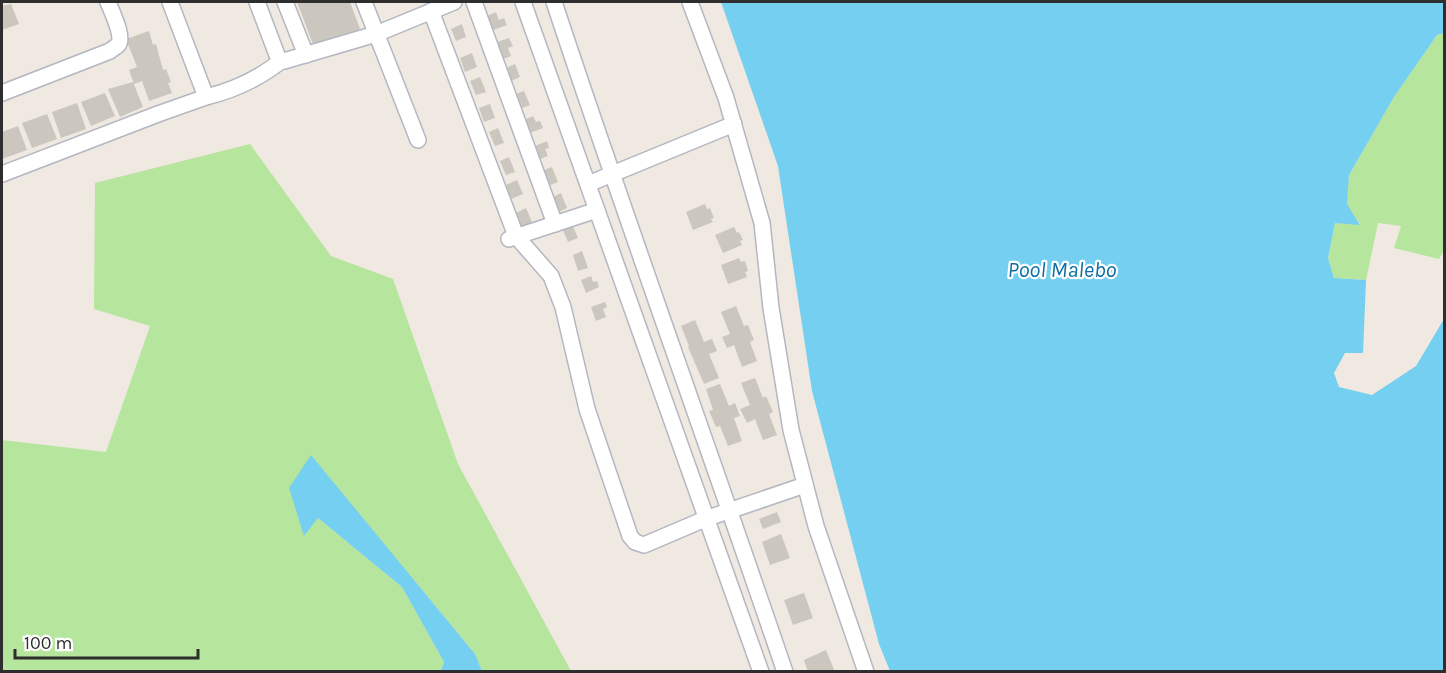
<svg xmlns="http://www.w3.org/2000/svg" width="1446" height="673" viewBox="0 0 1446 673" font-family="Karla,sans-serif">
  <rect width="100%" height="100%" fill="#efe9e1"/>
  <g fill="#b6e59e">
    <path d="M1444 33V251L1439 259 1394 248 1401 226 1378 223 1366 280 1334 278 1328 258 1335 223 1360 224 1346 204 1349 175 1394 97 1437 35Z"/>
    <path d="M250 144 331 256 393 279 458 464 571 671H482L475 654 311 456 304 535 318 518 402 587 444 662 441 671 2 672V440L106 452 150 326 94 309 95 183Z"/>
  </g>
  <g fill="#75cff0">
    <path d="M721 2H1444V33L1437 35 1394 97 1349 175 1347 204 1360 225 1335 223 1328 258 1334 278 1366 280 1363 353H1345L1334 373 1339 387 1372 395 1416 366 1444 319V671H890L879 644 812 391 778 166Z"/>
    <path d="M311 455 475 654 482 671H441L444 662 402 587 318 518 304 536 289 488Z"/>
  </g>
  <g fill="#cbc7bf">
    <path d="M297 2H350L360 29 314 47Z"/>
    <path d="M11 4 19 24 2 30V6Z"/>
    <path d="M496 12 499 20 504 18 507 25 493 30 487 16Z"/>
    <path d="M462 24 466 37 456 41 451 29Z"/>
    <path d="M149 31 153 45 156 44 163 70 166 69 171 82 168 83 172 93 149 101 142 81 134 84 129 70 137 67 126 39Z"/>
    <path d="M509 38 513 46 508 48 511 56 503 59 497 42Z"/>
    <path d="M472 53 477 67 465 72 460 58Z"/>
    <path d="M515 64 520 77 511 81 506 68Z"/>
    <path d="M480 77 486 92 476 95 470 81Z"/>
    <path d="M133 82 143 107 120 117 108 89Z"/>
    <path d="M524 91 530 105 522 108 516 94Z"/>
    <path d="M105 93 115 116 91 126 81 102Z"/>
    <path d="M77 103 86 129 61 138 52 112Z"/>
    <path d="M490 104 495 118 484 122 479 108Z"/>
    <path d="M47 114 57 139 32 148 22 123Z"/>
    <path d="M533 116 536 122 540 121 543 128 530 133 524 120Z"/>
    <path d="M18 126 27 150 2 159V132Z"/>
    <path d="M498 128 504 143 495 146 489 132Z"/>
    <path d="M547 141 549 148 545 149 548 156 540 159 535 146Z"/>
    <path d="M509 157 515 172 506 175 500 161Z"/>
    <path d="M552 167 558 182 548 186 542 171Z"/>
    <path d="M517 180 523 194 511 199 506 185Z"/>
    <path d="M561 193 567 208 559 212 553 197Z"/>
    <path d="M705 204 707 209 710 208 714 218 711 219 713 222 693 230 686 212Z"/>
    <path d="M526 208 532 222 522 227 516 213Z"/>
    <path d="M572 224 578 238 568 242 562 228Z"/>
    <path d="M734 227 737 233 739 232 743 240 740 241 742 245 723 253 715 235Z"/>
    <path d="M582 251 588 268 578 271 573 255Z"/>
    <path d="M739 258 741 262 745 261 748 271 745 272 747 277 728 284 721 265Z"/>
    <path d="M591 276 593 282 597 281 599 287 586 293 581 280Z"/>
    <path d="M605 302 607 307 603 309 606 317 596 321 591 307Z"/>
    <path d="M736 306 744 326 748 325 754 340 750 342 757 361 742 367 734 345 727 348 722 337 730 334 721 312Z"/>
    <path d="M695 320 704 342 712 339 717 351 709 354 719 378 704 384 688 347 689 346 681 326Z"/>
    <path d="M755 378 763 398 766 396 773 412 769 414 777 435 763 440 755 419 747 423 740 409 750 405 741 383Z"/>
    <path d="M720 384 729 406 735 403 740 416 734 418 742 441 728 446 720 426 716 427 709 411 713 410 706 389Z"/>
    <path d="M777 512 781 522 763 529 759 519Z"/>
    <path d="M781 534 790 558 770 565 762 542Z"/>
    <path d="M804 593 813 618 793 625 784 600Z"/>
    <path d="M826 650 835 672H808L804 660Z"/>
  </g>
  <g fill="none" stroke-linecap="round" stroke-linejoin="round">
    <g stroke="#b4b7c1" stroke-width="18">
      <g id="minor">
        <path d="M170 2 206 97C235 90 258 79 281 61"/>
        <path d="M257 2 277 55 279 59 284 61 376 34 454 2"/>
        <path d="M285 2 306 55"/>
        <path d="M364 2 418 140"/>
        <path d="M474 2 555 224"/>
        <path d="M523 2 761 672"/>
        <path d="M554 2C628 226 709 448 785 672"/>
        <path d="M690 2 726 98 762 223 771 308 791 430 816 526 866 672"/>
        <path d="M431 11 516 236 551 276 563 307 587 409 630 536 635 542 644 545 705 519 805 485"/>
        <path d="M2 93 110 51C110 50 118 46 118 45 125 38 111 10 108 2"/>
        <path d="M2 174 158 114 206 97"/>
        <path d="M588 184 734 124"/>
        <path d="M509 239 597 210"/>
      </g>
    </g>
    <use href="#minor" stroke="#fff" stroke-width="15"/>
  </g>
  <g text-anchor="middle" stroke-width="4.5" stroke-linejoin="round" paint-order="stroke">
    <g font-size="22" font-style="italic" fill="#0d6fa3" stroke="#fff">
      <text x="1062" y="277">Pool Malebo</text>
    </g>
  </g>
  <rect width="1446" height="673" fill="none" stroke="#2e2e2e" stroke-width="6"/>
  <path d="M15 649v9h183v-9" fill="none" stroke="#2e2e2e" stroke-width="3"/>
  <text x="24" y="649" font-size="18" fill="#2e2e2e" stroke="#ffffff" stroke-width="4.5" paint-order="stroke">100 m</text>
</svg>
